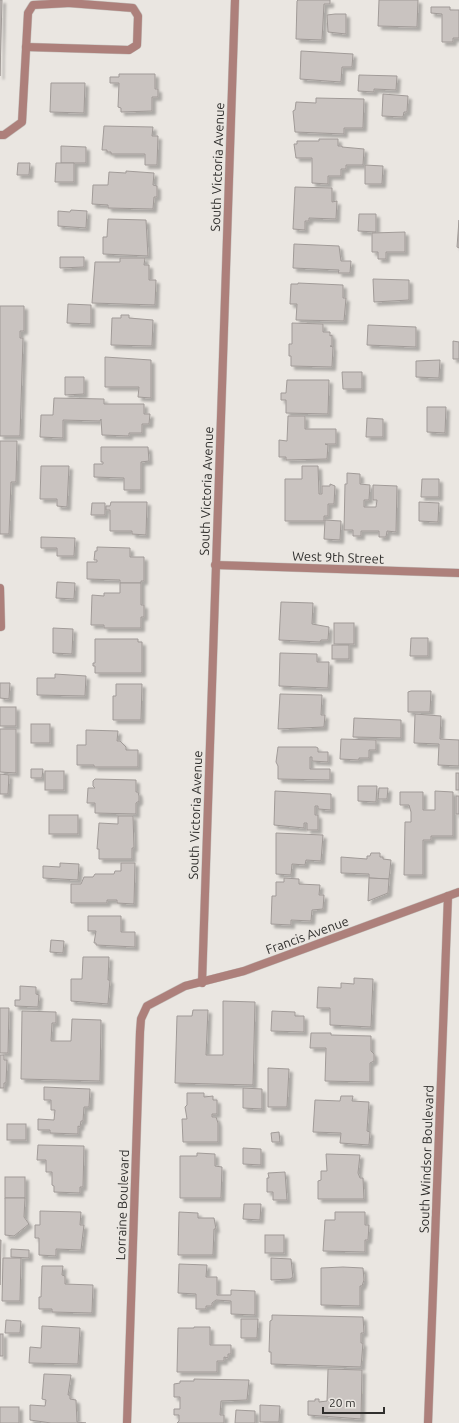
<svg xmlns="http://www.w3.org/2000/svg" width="459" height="1423" viewBox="0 0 459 1423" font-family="Ubuntu,sans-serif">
  <defs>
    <filter id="shadow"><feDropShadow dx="3.5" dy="3.5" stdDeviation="1" flood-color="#0004"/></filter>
  </defs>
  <rect width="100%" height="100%" fill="#eae6e1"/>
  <g fill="#c9c3c0" stroke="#a19b98" filter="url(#shadow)">
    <path d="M0 0H2L0 76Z"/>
    <path d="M298 0H330V4H324L322 40 296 39 297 1Z"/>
    <path d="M379 0H418L417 27 378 26Z"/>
    <path d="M431 7H450V10H459V38H453V42H442V14L431 13Z"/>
    <path d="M335 14H346V34L328 32 327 15Z"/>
    <path d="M301 51 353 54 352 67H342L341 82 300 79Z"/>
    <path d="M119 74H155V89H158V97H152V111L121 112V108L118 107 119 83H110V77H119Z"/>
    <path d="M359 75 397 76 396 90 374 89V92L358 91Z"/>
    <path d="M51 83H85L84 113 50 112Z"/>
    <path d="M383 94 408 96 407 112H404L403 117 382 116Z"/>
    <path d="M316 98 364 99 363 128H344V134L295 132 293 111 295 110 296 102 316 103Z"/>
    <path d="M104 126 153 127 152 136H158L157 165H145V154H111V152H107V150H102Z"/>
    <path d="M319 139H338V146H342V147L364 149 363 165H346V169H341V176H328V184L312 183V158H296L294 144H297V141H319Z"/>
    <path d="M61 146 86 147V163H61Z"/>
    <path d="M18 163H30L29 175H17Z"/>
    <path d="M56 163H74V182H55Z"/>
    <path d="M365 165 383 166 382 184H365Z"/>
    <path d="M126 171 154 173 153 185 157 186V197H154L153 209 108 208V205L92 204 93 185H108L109 172 126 173Z"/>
    <path d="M295 187 332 188V202L337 201 336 219 309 218V221H305V230L293 229Z"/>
    <path d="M71 210 87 211 86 228 58 226V211L70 212Z"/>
    <path d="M359 214H376V232L358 231Z"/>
    <path d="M108 219 146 220 148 256 103 254V237H107Z"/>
    <path d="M459 220V248L457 247Z"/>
    <path d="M405 232V252H386V259H378V252H372V233Z"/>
    <path d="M294 244 339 246 341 261H351L350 273H338L339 270 293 268Z"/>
    <path d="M60 257H84V267L60 268Z"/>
    <path d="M120 258H145L144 265H149V280H156L155 305 92 303 95 262H120Z"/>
    <path d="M373 279 409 280V300L374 302Z"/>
    <path d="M298 283 343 285V298H346L344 321 296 320 297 304H290L291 284H298Z"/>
    <path d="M68 304 91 305V324L67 323Z"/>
    <path d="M0 306H24V331H20V338H23L20 436H0Z"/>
    <path d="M121 315H129V318L153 320 152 346 111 345 112 318H121Z"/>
    <path d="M292 323 323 324V332H330V336L332 335V346H330L333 347 332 367 291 366V356H289V344H292Z"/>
    <path d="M368 325 416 327V347L367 345Z"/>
    <path d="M453 341 459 342V359H453Z"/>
    <path d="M105 357 151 360V398L138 397 139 387H105Z"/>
    <path d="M440 360 439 378 416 377V361Z"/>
    <path d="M342 372H362V389H343Z"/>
    <path d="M65 377H84V394L65 395Z"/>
    <path d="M287 380H329L328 414 286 413V400H281V393H286Z"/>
    <path d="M54 398 104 399V404H144V414H150L149 424H142V433H129V436L102 435 101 419 100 421 63 420V438L40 437 41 415H53Z"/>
    <path d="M427 407H446L445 433 427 432Z"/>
    <path d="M288 416H305V429H336V444H325L328 445 327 459 286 460V457H279V440L287 441Z"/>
    <path d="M367 418 383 419V437H366Z"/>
    <path d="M0 441H17L16 482H11L9 534H0Z"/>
    <path d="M101 447H148L149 461 141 462V490H124V478L94 477V464H103V462H101Z"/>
    <path d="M41 466H69L67 507 57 506V499H40Z"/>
    <path d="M302 466H318L319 494H322V486H330V484L335 486 334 504H328V516H324V521H285V479H302Z"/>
    <path d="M347 473 360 474V484L370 485 369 500H364V507H376L377 500H373V485L397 486 396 532 387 531 386 537H379V531H361V536H353V530H344L345 484H347Z"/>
    <path d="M422 479H439V497H421Z"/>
    <path d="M111 502H147L146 535 132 534V531H110V510H106V506H110Z"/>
    <path d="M419 502 439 503 438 522 419 521Z"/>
    <path d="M92 503H105V515H91Z"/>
    <path d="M325 520 341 521 340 540 324 539Z"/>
    <path d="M41 537 75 538 74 556H57V548H41Z"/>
    <path d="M97 547 130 548V557H144V581H141V583H120V580L87 579V562H97V560H94L95 551H97Z"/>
    <path d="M57 582 75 583 74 599 56 598Z"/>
    <path d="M120 583H141V605H144V617H141V628H104V625H91L92 595 104 596V593H120Z"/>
    <path d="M281 602 313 603 312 624 329 627 328 640H321L320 642 279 640Z"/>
    <rect x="334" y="623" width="20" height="21"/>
    <path d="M53 628 73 629 72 654 53 653Z"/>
    <path d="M411 638H428V656H410Z"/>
    <path d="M95 639H138V642H142V673H95V666H93V663H95Z"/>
    <rect x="332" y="645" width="17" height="14"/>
    <path d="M280 653 317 654V662H329L328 688 279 686Z"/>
    <path d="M55 674 86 676 85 696 37 695V678H55Z"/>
    <path d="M0 683H10L9 699 0 698Z"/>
    <path d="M116 684H142L141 720H113V696H116Z"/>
    <path d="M411 691H431L430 712H408V692Z"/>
    <path d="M280 694 322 695 321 715H325L324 727 278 729Z"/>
    <rect x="0" y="707" width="16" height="19"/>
    <path d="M415 714 441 716 440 739 459 740V766L438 765 439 744 414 743Z"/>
    <path d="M354 718 401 720V738L353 737Z"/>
    <rect x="31" y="724" width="19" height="19"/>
    <path d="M0 729H16V773L0 772Z"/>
    <path d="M86 730 118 731 117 741H120L126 747V750H138V767H94V765H77V745H86Z"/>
    <path d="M341 739 376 740V750H369V758H359V760L340 759Z"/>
    <path d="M278 747H316L318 748V752H328V762L312 761V757H310V769H330V780L278 779V766L276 762Z"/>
    <path d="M31 769H43L42 778H31Z"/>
    <rect x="45" y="771" width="19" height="19"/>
    <rect x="456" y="773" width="3" height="17"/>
    <path d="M0 774 9 775 8 794H0Z"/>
    <path d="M95 779 136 780V792H138L139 796V801L136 803V814L95 813V803H87L88 788H95L93 786V781Z"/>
    <path d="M358 786H377L376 802 358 801Z"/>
    <path d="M379 788H388L387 799H378Z"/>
    <path d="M275 791 331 794V810L318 809V806H315V815H318V830H307V823H304V828L274 825Z"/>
    <path d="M435 791 453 792V836H431V840H423V875H404L405 822H411V812L409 805H400V792H423V810H435Z"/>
    <rect x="456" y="796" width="3" height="18"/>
    <rect x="49" y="815" width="29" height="19"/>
    <path d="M118 816H133L134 848H132V859H99V849H97L99 823 118 824Z"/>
    <path d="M276 833 323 835 321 861 306 860 305 865 292 864 291 875 276 874Z"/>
    <path d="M371 853H380V857H383V859L391 860 389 879 369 878V874L341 873V857L367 859V856H370Z"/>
    <path d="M60 863 79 864 78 880 43 878V866L60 867Z"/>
    <path d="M121 863H135L134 904 117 903V900H107V903H71V884H81L84 877H93L95 874H114L115 871H121Z"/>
    <path d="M284 878 299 879V884L320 885 319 895H324L323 909 312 910 311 921 291 920V925L271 924 272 896H276V882H284Z"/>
    <path d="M369 878 389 879 388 893 368 901Z"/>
    <path d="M88 916H121V932H135V947L96 945V943H94L96 931H88Z"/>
    <path d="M51 940 64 941 63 953 50 952Z"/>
    <path d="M83 957H109L108 980H110L108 1004 71 1001V979H82Z"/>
    <path d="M354 978 373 979 371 1027 330 1025V1008H317L318 987 341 988V983L354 984Z"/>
    <path d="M20 986 36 987V994L39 995 38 1007 15 1006V1000H20Z"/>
    <path d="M223 1001 255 1002 253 1085 175 1083 177 1016H192L193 1010H208L206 1055H223Z"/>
    <path d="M0 1008H9L8 1053H0Z"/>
    <path d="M22 1011 56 1012V1023H52L51 1041H71L72 1019 101 1020 100 1081 21 1079Z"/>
    <path d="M272 1011 295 1012V1016H304V1032L271 1031Z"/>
    <path d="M311 1033H331V1035L371 1036V1051L374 1054V1061L370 1063V1082L325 1081 326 1048H310Z"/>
    <path d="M0 1055H4V1060H7L6 1083H4V1088H0Z"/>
    <path d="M268 1068 289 1069 287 1107H268Z"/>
    <path d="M44 1087 90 1089 89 1107H84L83 1121H81L80 1127 78 1126V1134L50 1133V1130H38V1119L54 1120 55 1110H51V1100H44Z"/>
    <path d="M243 1088 262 1089V1109L243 1108Z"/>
    <path d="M187 1093H204V1097L213 1096V1100H217V1114H212V1117H216L218 1123V1142H183L182 1119H187L185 1107 187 1105Z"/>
    <path d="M341 1096H353L352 1101 369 1102 367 1131 370 1132 369 1145 340 1143 341 1133 313 1132 315 1100 340 1101Z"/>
    <rect x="7" y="1124" width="19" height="16"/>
    <path d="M279 1132 280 1142H272L271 1133Z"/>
    <path d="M38 1145 84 1146 83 1187H80V1193L54 1192V1186L52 1185V1172H46V1160H37Z"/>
    <path d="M243 1148 261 1149V1165L243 1164Z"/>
    <path d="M197 1153 215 1154V1166L222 1167 221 1198H180V1156H197Z"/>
    <path d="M326 1154 360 1155 358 1173 360 1178H363L364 1199H318V1181L321 1180V1171H327Z"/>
    <path d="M285 1172 287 1200H273V1192H267V1178H269L268 1173Z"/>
    <rect x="5" y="1177" width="20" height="21"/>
    <path d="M5 1198H25L24 1217 29 1224 14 1236 5 1235Z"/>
    <path d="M244 1204H261L260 1220 243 1219Z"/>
    <path d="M40 1211 81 1212 80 1225H84L81 1250 56 1249V1256L39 1255V1238H35V1225H40Z"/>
    <path d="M179 1212 198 1213V1218H214L216 1229H214L213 1255H178Z"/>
    <path d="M335 1212H365V1225H369L368 1240H365V1252L323 1251 325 1220H335Z"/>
    <rect x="265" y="1235" width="19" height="18"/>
    <path d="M0 1240H1L0 1285Z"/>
    <path d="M11 1249 29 1250V1258L11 1257Z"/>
    <path d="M3 1258H21L20 1301H2Z"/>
    <path d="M271 1258 291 1259 293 1278H291V1279L271 1280Z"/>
    <path d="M179 1264 207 1265 206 1277H217V1295H231V1290L255 1291V1315L231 1314V1301L216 1300 212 1303V1306H206V1309H196V1294L178 1293Z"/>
    <path d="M42 1266H63L62 1275 65 1276V1284L93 1285 92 1313 52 1312V1309H39V1297H41Z"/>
    <path d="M343 1267 363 1268 364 1280 362 1286H360V1306L321 1305V1268Z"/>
    <path d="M272 1315 363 1317 364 1333H361V1343H363L361 1367 271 1364V1352H269L270 1321 272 1320Z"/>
    <path d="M241 1319H258L257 1338H241Z"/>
    <path d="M6 1320 21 1321 20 1333H5Z"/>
    <path d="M42 1326 80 1328 78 1364 29 1363 30 1347 41 1348Z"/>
    <path d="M194 1327H210V1345H231V1354H228V1358L224 1357V1361H217V1372H177L178 1328H194Z"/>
    <rect x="0" y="1334" width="3" height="22"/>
    <path d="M328 1369 362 1370 361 1419 308 1415V1401H315V1399H319V1402L327 1401Z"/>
    <path d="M44 1374 71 1375 68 1395H70V1399L76 1400 77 1422 86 1423H51L30 1420V1405L45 1406 46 1400 42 1399Z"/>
    <path d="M194 1379 249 1380 247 1400 221 1401 220 1415H224V1423H177L179 1421V1415H174V1409H180V1397H174V1384L180 1383V1381H194Z"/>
    <path d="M260 1405 280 1406 279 1422H260Z"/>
    <rect x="0" y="1407" width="19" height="16"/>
    <path d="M236 1410 255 1411V1423H235Z"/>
  </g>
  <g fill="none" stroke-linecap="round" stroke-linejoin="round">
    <g stroke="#c5c1bd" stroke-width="9">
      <g id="service">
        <path d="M26 47 129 50 137 45 138 16 133 8 69 3"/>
        <path d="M0 135H4L22 122 28 13 33 5 69 3V0"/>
        <path d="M0 588 1 627"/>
      </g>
    </g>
    <g stroke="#c5c1bd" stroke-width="9">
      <g id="minor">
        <path d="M215 565 459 573"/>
        <path d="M202 983 235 0"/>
        <path d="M127 1423 140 1032 141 1019 147 1006 185 986 244 971 459 892"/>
        <path d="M428 1423 448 896"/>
      </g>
    </g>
    <use href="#service" stroke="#ad807b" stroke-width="8"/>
    <use href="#minor" stroke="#ad807b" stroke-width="8"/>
  </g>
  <g text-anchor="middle" stroke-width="4" stroke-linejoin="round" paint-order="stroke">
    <g font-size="13" fill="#302f2d" stroke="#eae6e1">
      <text transform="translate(217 167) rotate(-88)" y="5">South Victoria Avenue</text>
      <text transform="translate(206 491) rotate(-88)" y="5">South Victoria Avenue</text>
      <text transform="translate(338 557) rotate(2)" y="5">West 9th Street</text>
      <text transform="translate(195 815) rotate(-88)" y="5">South Victoria Avenue</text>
      <text transform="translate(307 935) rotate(-20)" y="5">Francis Avenue</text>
      <text transform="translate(426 1159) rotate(-88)" y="5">South Windsor Boulevard</text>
      <text transform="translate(122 1205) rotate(-88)" y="5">Lorraine Boulevard</text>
    </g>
  </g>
  <path d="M323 1407v6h61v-6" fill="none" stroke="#302f2d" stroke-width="2"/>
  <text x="329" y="1407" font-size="12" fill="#302f2d" stroke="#eae6e1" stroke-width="3" paint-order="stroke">20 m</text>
</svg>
